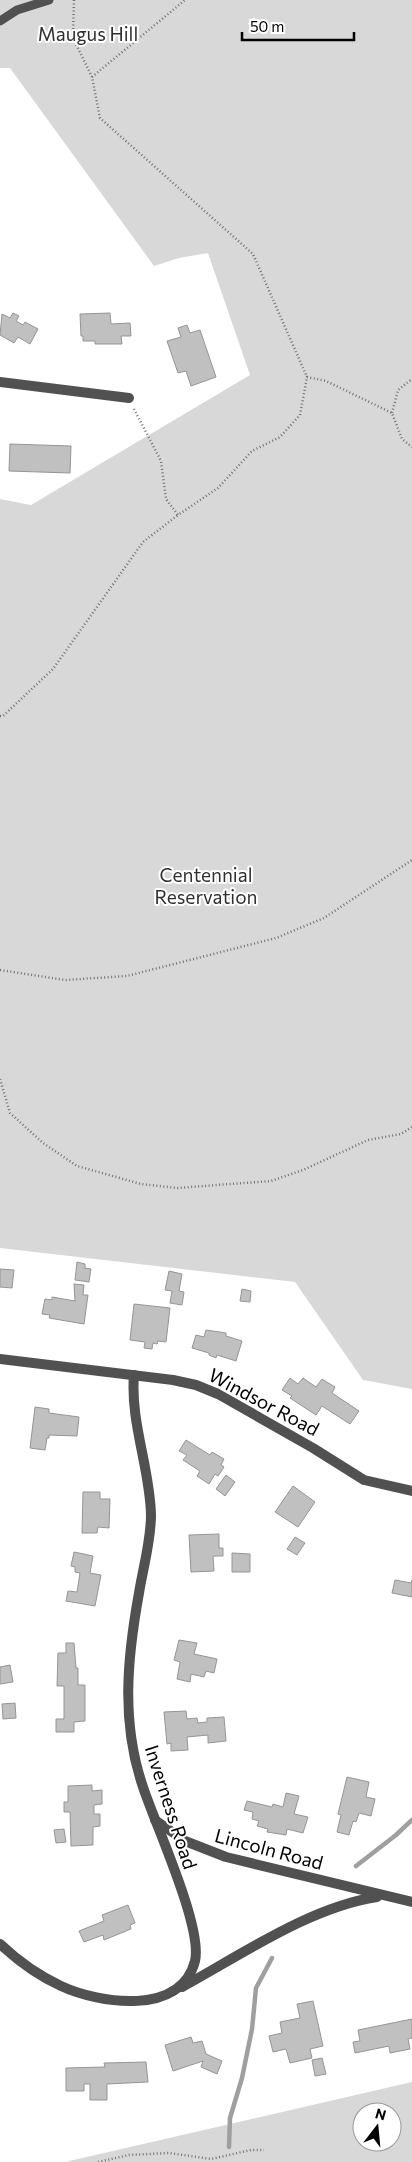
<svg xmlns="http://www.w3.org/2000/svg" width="412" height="2162" viewBox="0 0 412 2162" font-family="Commissioner,sans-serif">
  <rect width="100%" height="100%" fill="#fff"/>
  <g fill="#d8d8d8" fill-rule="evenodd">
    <path d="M0 0H412V1389L363 1380 295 1282 0 1248V499L31 505 250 375 208 253 179 258 154 266 10 68H0Z"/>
    <path d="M412 2082V2162H65ZM362 2112H392V2142H362Z"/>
  </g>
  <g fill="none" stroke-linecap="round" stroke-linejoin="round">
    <g stroke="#9f9f9f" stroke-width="4.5">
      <path d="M356 1866 396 1835 412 1820"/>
      <path d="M229 2147 230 2118 242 2078 252 2029 256 1988 272 1958"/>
    </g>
  </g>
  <g fill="#c0c0c0" stroke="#959595">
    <path d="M13 313 19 316 16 321 23 325 25 322 38 329 30 344 18 337 14 343 0 335 2 314 10 318Z"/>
    <path d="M110 313 111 324 130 323 131 336H121L122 344H95V341H83V336H81L80 314Z"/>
    <path d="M187 325 190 333 200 330 216 377 191 386 186 371 178 373 167 341 181 337 178 328Z"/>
    <path d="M10 444 71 446 70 473 9 471Z"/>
    <path d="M77 1262 85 1264V1268L91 1269 89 1282 75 1280Z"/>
    <path d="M0 1269 14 1270 12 1288 0 1287Z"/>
    <path d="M169 1271 182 1274 179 1291 184 1292 182 1305 170 1303 172 1291 165 1290Z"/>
    <path d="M74 1284 84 1285 83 1295H88L84 1324 49 1318 50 1315 42 1314 45 1299 52 1300V1297L75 1301Z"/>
    <path d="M242 1289 251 1291 250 1302 240 1301Z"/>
    <path d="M134 1304 170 1308 166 1342 158 1341 157 1344 153 1343 152 1349 144 1348 145 1342 130 1340Z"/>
    <path d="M206 1330 226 1333V1336L242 1341 236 1361 217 1355 216 1358 209 1355V1353L192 1348 196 1335 204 1337Z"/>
    <path d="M290 1378 298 1384 303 1378 316 1387 322 1379 335 1387 332 1393 359 1411 350 1424 322 1406 316 1415 290 1398 292 1396 282 1390Z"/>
    <path d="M35 1407 49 1409V1413L79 1417 77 1436 49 1435V1438H47L45 1450 30 1448Z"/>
    <path d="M186 1440 210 1455 212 1452 224 1459 221 1465 224 1467 218 1476 215 1474 209 1484 197 1476 200 1471 183 1460 187 1455 179 1451Z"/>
    <path d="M226 1475 235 1482 225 1496 216 1489Z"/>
    <path d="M293 1486 315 1502 298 1527 275 1512Z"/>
    <path d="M83 1492H100V1499H110L109 1528 98 1527 97 1533H82Z"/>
    <path d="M219 1534V1548H223V1556H213L214 1571 191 1572 189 1535Z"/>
    <path d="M295 1537 305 1543 297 1555 287 1549Z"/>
    <path d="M74 1552 93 1556 90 1573 101 1575 95 1606 66 1601 68 1591 77 1592 80 1573 75 1572V1567L71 1566Z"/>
    <path d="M232 1553 250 1554V1572H232Z"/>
    <path d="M395 1580 411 1583 412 1580V1597L392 1593Z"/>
    <path d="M179 1640 197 1643 194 1654 217 1659 214 1673 206 1671 204 1677 191 1674 190 1682 177 1679 180 1662 174 1660Z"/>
    <path d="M66 1643H74L76 1668H78V1685H85V1721L74 1722V1732H56V1719H64V1686H57L58 1653H66Z"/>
    <path d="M10 1665 13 1682 0 1684V1667Z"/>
    <path d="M15 1703 16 1718 3 1719 2 1704Z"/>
    <path d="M186 1711 187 1719 197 1718 198 1723 207 1722V1718L224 1717 226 1741 208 1743V1735L187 1737 188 1750 171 1751V1743L167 1744 164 1712Z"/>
    <path d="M347 1777 369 1782 366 1797 375 1799 371 1816 359 1813 356 1822 353 1821 349 1835 337 1832 341 1815 338 1814Z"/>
    <path d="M92 1785V1791L102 1790V1804L94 1805V1814H100V1826L93 1827V1845L71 1846 70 1812H64V1802H68V1786Z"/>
    <path d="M286 1793 299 1796 294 1814 308 1817 303 1833 287 1829 286 1835 267 1832 268 1829 257 1826 259 1821 252 1819 253 1812 244 1810 247 1801 272 1807 273 1804 283 1807Z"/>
    <path d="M64 1829 66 1842 56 1843 54 1830Z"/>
    <path d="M128 1905 135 1923 130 1925 131 1929 104 1940 103 1935 84 1942 79 1931 104 1921 102 1915Z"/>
    <path d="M313 2001 323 2046 310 2049 312 2058 290 2063 286 2049 273 2052 269 2036 282 2033 280 2022 300 2018 297 2004Z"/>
    <path d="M412 2019V2038L408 2039 410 2049 390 2053 389 2046 355 2053 353 2042 360 2041 358 2030Z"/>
    <path d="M191 2037 193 2043 202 2041 206 2054 222 2061 217 2074 201 2067 203 2061 173 2071 165 2045Z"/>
    <path d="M322 2058 326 2074 315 2076 312 2060Z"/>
    <path d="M146 2062 148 2082 107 2084V2100H90V2084H84V2091H66V2068L105 2067 104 2063Z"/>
  </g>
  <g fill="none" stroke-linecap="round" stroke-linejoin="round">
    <g stroke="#737373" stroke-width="2.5" stroke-dasharray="1 2.5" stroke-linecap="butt">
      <path d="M74 0 73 38 92 77 100 118 253 254 307 377"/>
      <path d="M92 77 185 0"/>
      <path d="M134 409 161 461 166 499 178 515 218 488 252 451 280 437 300 415 307 377 326 381 392 413 402 439 412 447"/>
      <path d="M392 413 398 390 412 379"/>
      <path d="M0 716H3L53 669 143 542 178 515"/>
      <path d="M0 970 65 980 127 976 276 938 324 918 412 860"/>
      <path d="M0 1079 10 1113 43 1143 77 1166 141 1184 177 1188 271 1181 303 1170 368 1140 401 1134 412 1127"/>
      <path d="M98 2162 129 2155 169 2153 211 2159 251 2150H264"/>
    </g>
    <path stroke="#515151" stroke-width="9" d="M0 21 17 10 49 0"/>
    <g stroke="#515151" stroke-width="10">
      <path d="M0 382 129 398"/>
      <path d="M0 1359 173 1380 196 1385 218 1394 313 1448 364 1480 412 1491"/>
      <path d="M155 1820 185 1841 226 1857 412 1902"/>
      <path d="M0 1944C18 1961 39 1976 61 1986 100 2004 181 2016 195 1961 203 1927 155 1824 143 1787 121 1723 127 1659 139 1593 143 1568 151 1541 151 1515 150 1468 130 1422 134 1375"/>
      <path d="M182 1987C241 1955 310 1907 377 1897"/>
    </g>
  </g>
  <g text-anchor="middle" stroke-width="4" stroke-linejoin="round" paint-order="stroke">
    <g font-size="19" fill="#2f2f2f" stroke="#fff">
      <text x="88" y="41">Maugus Hill</text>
      <text x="206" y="882">Centennial<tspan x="206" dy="22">Reservation</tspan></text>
    </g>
    <g font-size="19" fill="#000" stroke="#fff">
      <text transform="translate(264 1402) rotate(28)" y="7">Windsor Road</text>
      <text transform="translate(171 1807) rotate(72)" y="7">Inverness Road</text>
      <text transform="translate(269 1849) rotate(15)" y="7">Lincoln Road</text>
    </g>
  </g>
  <g transform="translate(377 2127) rotate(16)"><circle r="24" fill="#ffffff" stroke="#999999"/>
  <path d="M0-4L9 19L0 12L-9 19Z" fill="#000000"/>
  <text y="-8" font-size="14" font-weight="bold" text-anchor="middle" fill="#000000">N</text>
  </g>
  <path d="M242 32v8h112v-8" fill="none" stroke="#000000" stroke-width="2.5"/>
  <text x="250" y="32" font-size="15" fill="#000000" stroke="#ffffff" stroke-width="4" paint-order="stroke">50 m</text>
</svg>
